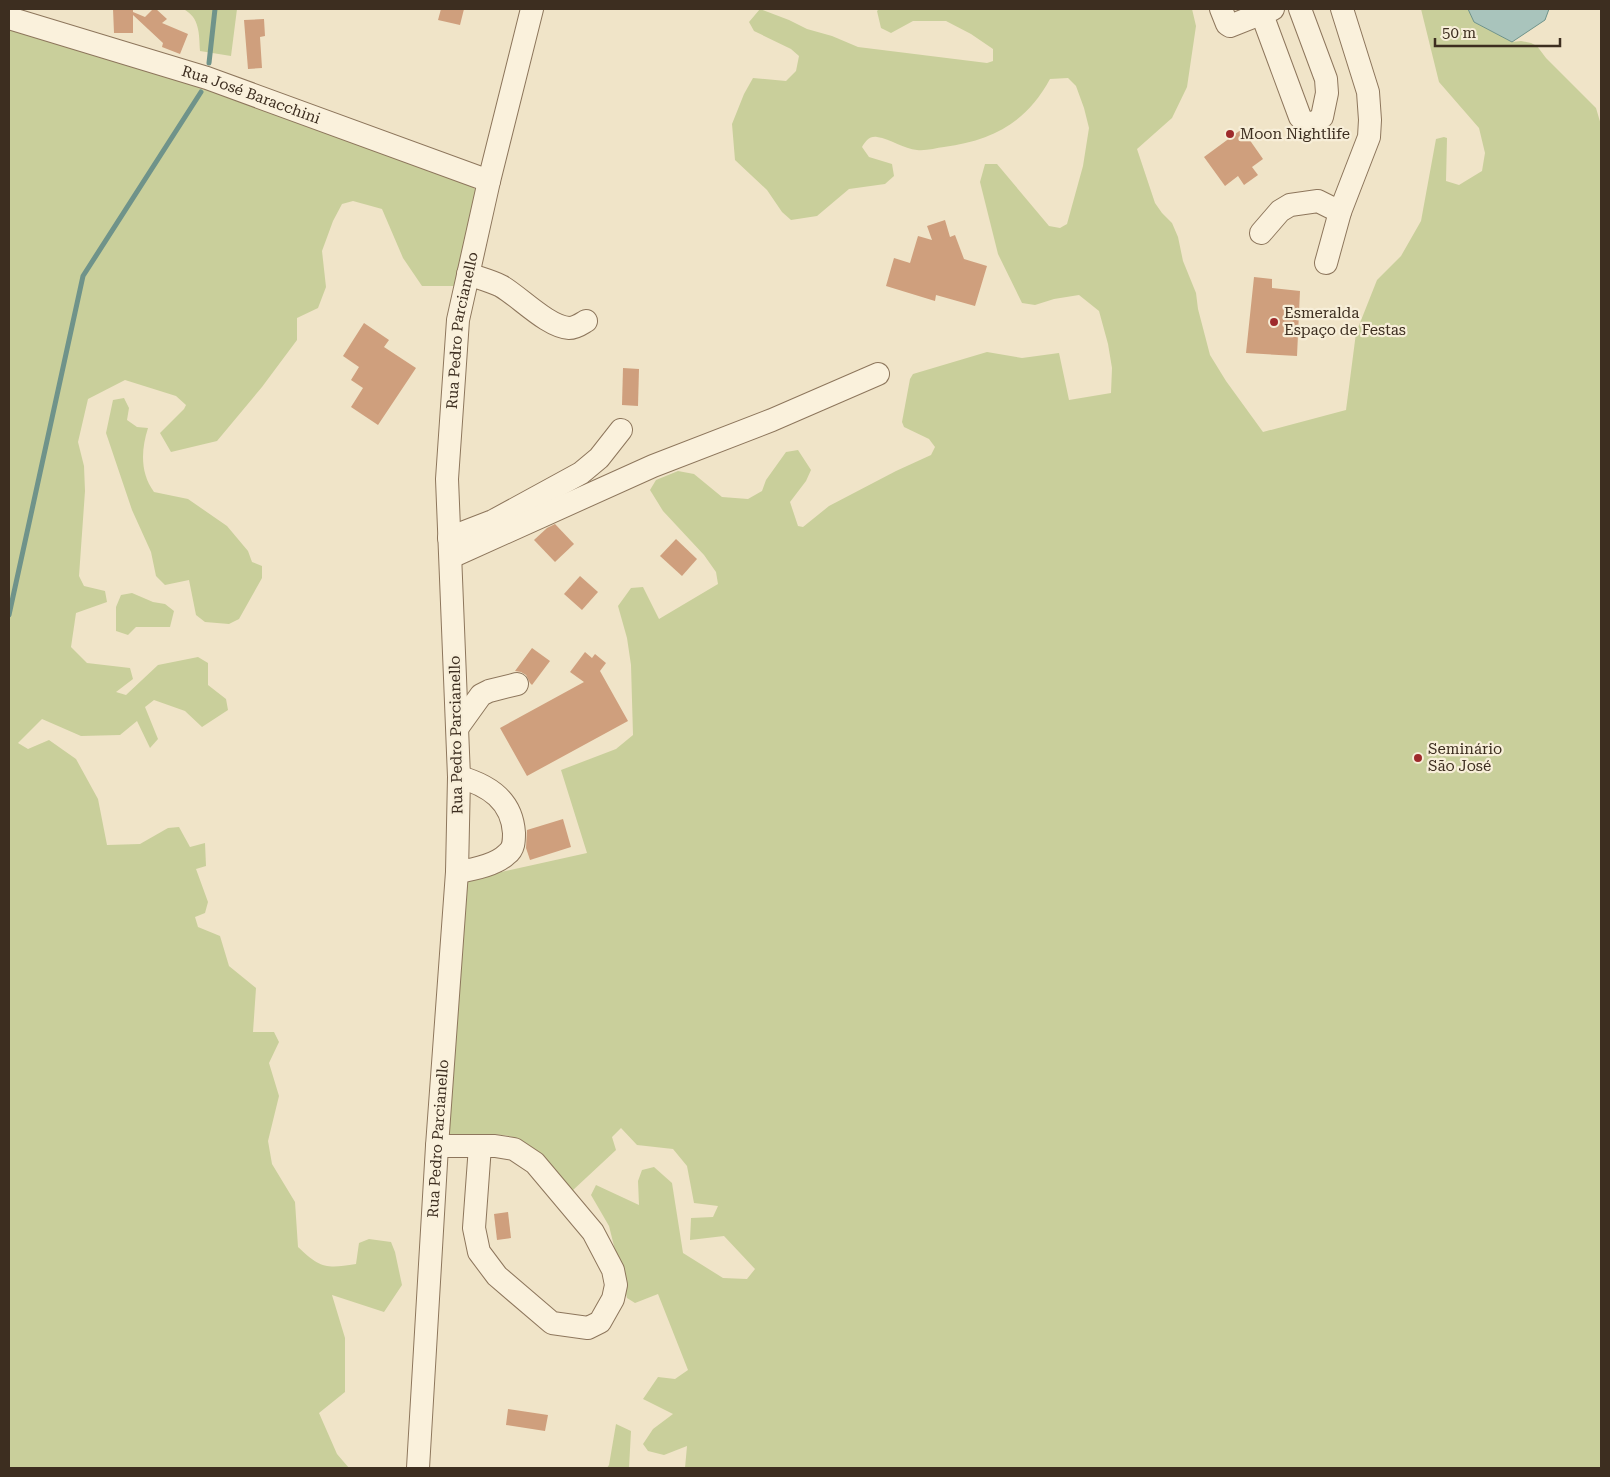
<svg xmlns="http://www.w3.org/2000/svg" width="1610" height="1477" viewBox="0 0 1610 1477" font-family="'Roboto Serif',serif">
  <rect width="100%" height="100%" fill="#f0e4c8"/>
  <g fill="#c9cf9b">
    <path d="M183 9H237L231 56 200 51C199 34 200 17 183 9Z"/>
    <path d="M760 9 789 20 807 29 832 36 858 47 987 63 993 61V49L971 34 946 21H913L891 33 881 28 877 11 879 9H1192L1196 26 1187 87 1172 118 1137 149 1155 203 1162 213 1172 223 1178 237 1183 261 1196 293 1198 309 1210 355 1226 381 1263 432 1346 410 1356 333 1377 280 1401 256 1421 221 1436 139 1444 137 1447 138 1446 181 1459 185 1482 171 1485 153 1479 128 1439 82 1421 9H1468L1474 22 1512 42 1521 41 1531 43 1537 46 1546 58 1596 108 1601 125V1468H685L687 1446 664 1455 648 1451 643 1444 653 1429 673 1414 643 1399 658 1377 675 1379 688 1370 658 1294 635 1303 627 1298 609 1226 591 1195 596 1185 639 1205 638 1181 642 1170 654 1167 672 1183 683 1253 723 1278 747 1279 755 1269 724 1236 690 1240 691 1218 713 1217 718 1206 694 1203 687 1166 673 1149 637 1145 621 1128 612 1137 616 1150 572 1191C555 1172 530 1137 503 1135 485 1133 466 1136 448 1136L465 880 587 853 561 770 616 749 633 735 631 665 627 638 618 606 631 588 643 587 659 619 718 584 716 572 704 555 663 511 650 490 656 480 678 471 694 474 722 497 748 499 762 491 766 480 786 452 798 450 811 470 806 481 790 502 798 526 803 527 829 506 896 471 931 455 935 447 929 439 904 427 902 422 910 379 913 374 987 352 1022 358 1059 353 1069 400 1111 393 1112 368 1108 344 1099 311 1079 295 1054 299 1035 305 1022 303 998 254 980 182 985 164H997L1049 226 1060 228 1067 224 1083 166 1089 128 1084 108 1076 86 1068 78 1050 79C1026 123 993 140 944 147 936 148 926 151 917 150 904 149 891 139 877 137 869 136 866 141 862 147L869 157 892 164 894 176 885 184 849 189 817 216 791 220 782 212 767 190 735 160 732 124 744 94 753 78 786 81 796 71 799 56 791 49 754 31 749 22Z"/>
    <path d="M34 29 466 181 478 192 454 286H422L403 258 382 209 353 201 342 204 333 221 322 251 326 287 318 308 297 318V340L262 387 217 441 171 452 160 433 184 409 186 405 176 396 125 380 88 399 78 442 84 466 85 491 79 576 84 586 105 591 107 602 76 613 71 647 87 663 130 668 133 679 116 692 126 695 158 665 198 657 208 663V685L226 699 228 710 202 727 185 711 154 700 145 707 158 739 150 748 137 721 120 735 81 736 42 719 18 743 28 749 49 740 76 759 98 799 107 845 140 844 168 828 179 827 190 847 205 843 206 866 196 869 208 902 205 913 195 917 198 927 220 936 229 966 256 988 253 1032H274L279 1042 269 1063 279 1096 268 1141 272 1164 295 1202 298 1247C320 1268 326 1269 356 1264L359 1243 369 1239 391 1242 395 1252 402 1285 384 1312 332 1295 345 1338V1392L319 1413 337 1454 349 1468H9V30Z"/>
    <path d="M124 398 129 408 127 420 137 427 148 428C141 450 140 473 154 492L188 499 227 526 248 551 252 562 262 566V578L239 619 229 624 205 622 196 615 189 580 165 585 156 576 151 552 132 510 106 433 113 400Z"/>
    <path d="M132 593 153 602 165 604 174 611 170 627H136L128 635 116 631V607L121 595Z"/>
    <path d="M616 1424 631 1431 629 1468H607L609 1465Z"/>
  </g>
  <path fill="#a9c4bc" stroke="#6f938a" d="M1468 9H1549L1545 20 1512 42 1474 22Z"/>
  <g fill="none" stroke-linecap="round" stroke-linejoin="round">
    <g stroke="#6f938a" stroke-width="5">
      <path d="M209 63 215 9"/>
      <path d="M9 615 83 276 201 92"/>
    </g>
  </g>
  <g fill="#cf9f7d">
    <path d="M113 9H133V12L145 17 153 9H156L167 19 162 23 188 34 180 54 162 47 163 43 133 15V33H114Z"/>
    <path d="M441 9H464L460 25 438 20Z"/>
    <path d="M264 19 265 36 260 37 262 68 248 69 244 20Z"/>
    <path d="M1242 129 1263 159 1252 167 1258 175 1244 185 1238 176 1225 186 1204 157Z"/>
    <path d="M945 220 950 237 955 235 964 259 987 266 975 306 936 295 935 301 886 286 894 258 910 263 918 236 932 240 927 226Z"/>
    <path d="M1254 277 1272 279V288L1300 291 1297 356 1246 353Z"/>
    <path d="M364 323 389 340 384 347 416 368 378 425 351 407 363 388 351 380 359 367 343 356Z"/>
    <path d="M623 368 639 369 638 406 622 405Z"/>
    <path d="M555 524 574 544 555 562 534 540 547 528Z"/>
    <path d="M676 539 697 559 682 576 660 556Z"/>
    <path d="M580 576 598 592 582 610 564 594Z"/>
    <path d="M532 648 550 661 532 685 530 683 526 675 521 672 515 671Z"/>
    <path d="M585 652 592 658 595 654 606 663 600 671 628 721 527 776 500 728 584 682 570 672Z"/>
    <path d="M563 819 571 847 530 860 526 848 527 830Z"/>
    <path d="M508 1212 511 1238 497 1240 494 1214Z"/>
    <path d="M508 1409 548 1415 545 1431 506 1425Z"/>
  </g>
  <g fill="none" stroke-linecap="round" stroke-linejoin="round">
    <g stroke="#8d765c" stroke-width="24">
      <g id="minor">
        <path d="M1221 9 1227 24 1230 26 1273 9"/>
        <path d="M1260 9 1300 117C1307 126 1314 124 1322 117L1327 93 1326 79 1300 9"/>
        <path id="s1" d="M9 18 207 78 489 181"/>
        <path d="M1261 233 1280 211 1290 205 1318 201 1340 212"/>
        <path d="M1326 263 1340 212 1369 137 1370 120 1368 92 1342 9"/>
        <path d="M468 274C479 278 491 281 501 286 520 297 548 327 569 328 576 328 581 324 586 321"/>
        <path d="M449 538 493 521 581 473 599 458 621 430"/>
        <path d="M451 557 653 466 772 420 878 374"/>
        <path d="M458 727 481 695 489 691 517 684"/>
        <path d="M457 872C471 870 496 865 507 854 514 849 514 841 514 833 512 801 489 785 459 777"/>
        <path d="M437 1146H495L514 1149 535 1163 593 1232 613 1270 616 1285 613 1299 600 1322 588 1328 552 1323 497 1276 479 1252 474 1228 480 1146"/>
        <path id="s2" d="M418 1468 437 1146 457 872 459 777 447 479 458 320 489 181 532 9"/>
      </g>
    </g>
    <use href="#minor" stroke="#faf1dc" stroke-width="22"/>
  </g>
  <g fill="#9e2a2b" stroke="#f7eed8" stroke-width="2">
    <circle cx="1230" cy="134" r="5"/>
    <circle cx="1274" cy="322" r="5"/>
    <circle cx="1418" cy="758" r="5"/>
  </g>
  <g text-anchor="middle" stroke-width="4.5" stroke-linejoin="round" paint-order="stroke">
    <g font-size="15" fill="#3d2e20" stroke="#f7eed8">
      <text dy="5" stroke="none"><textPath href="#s1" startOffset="254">Rua José Baracchini</textPath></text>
      <text dy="5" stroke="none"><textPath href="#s2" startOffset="1140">Rua Pedro Parcianello</textPath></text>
      <text transform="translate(456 735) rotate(-91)" y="5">Rua Pedro Parcianello</text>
      <text dy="5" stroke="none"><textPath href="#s2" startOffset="330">Rua Pedro Parcianello</textPath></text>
    </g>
    <g font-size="15" fill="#3d2e20" stroke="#f7eed8" text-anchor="start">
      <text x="1240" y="139">Moon Nightlife</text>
      <text x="1284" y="318">Esmeralda<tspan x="1284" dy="17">Espaço de Festas</tspan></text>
      <text x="1428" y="754">Seminário<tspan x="1428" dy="17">São José</tspan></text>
    </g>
  </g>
  <rect width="1610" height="1477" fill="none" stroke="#3d2e20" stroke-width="20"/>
  <path d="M1435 38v8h125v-8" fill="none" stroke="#3d2e20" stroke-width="2.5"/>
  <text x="1442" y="38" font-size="15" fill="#3d2e20" stroke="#f7eed8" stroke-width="4" paint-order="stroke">50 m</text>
</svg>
